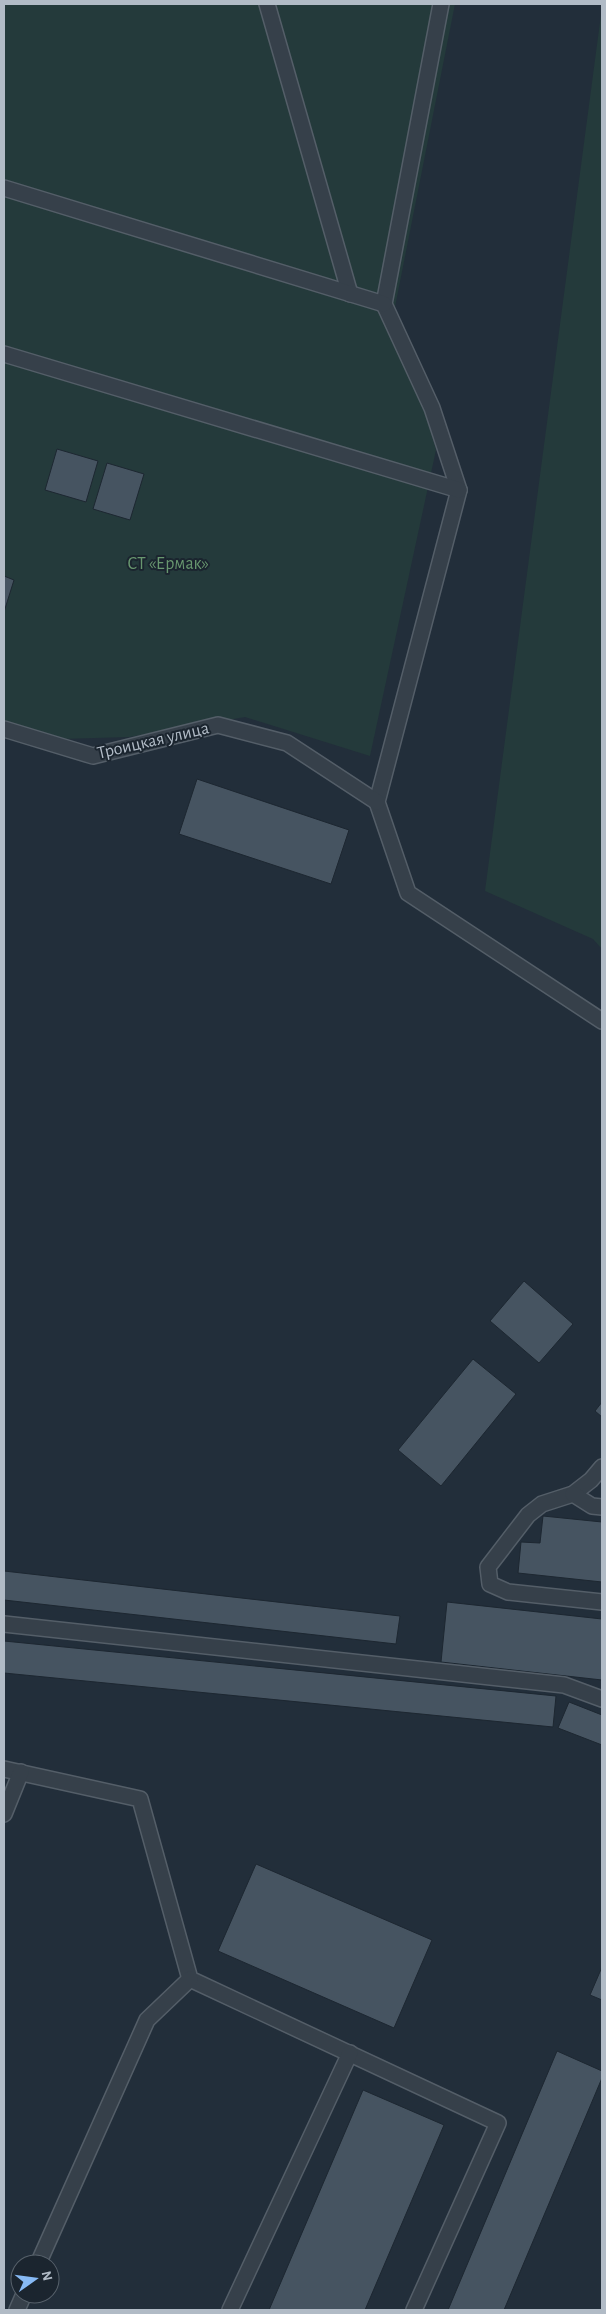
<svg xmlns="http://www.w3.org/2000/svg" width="606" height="2314" viewBox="0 0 606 2314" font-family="'Alegreya Sans',sans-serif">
  <rect width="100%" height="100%" fill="#222e3a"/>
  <g fill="#243a3b">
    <path d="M4 4H455L395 307 436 450 370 756 245 717 129 737 60 739 4 726Z"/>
    <path d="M602 7V949L593 939 485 891Z"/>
  </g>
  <g fill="#465461" stroke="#1d2731">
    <path d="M57 449 98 461 86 502 45 490Z"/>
    <path d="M107 463 144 474 130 520 93 509Z"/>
    <path d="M4 576 14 580 4 612Z"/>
    <path d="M197 779 349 830 331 884 179 834Z"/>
    <path d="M524 1281 573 1324 539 1363 490 1321Z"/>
    <path d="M473 1359 516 1394 441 1486 398 1450Z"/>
    <path d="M602 1402V1417L595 1411Z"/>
    <path d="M543 1516 602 1522V1582L518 1573 521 1542 540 1543Z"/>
    <path d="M4 1571 400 1616 396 1644 4 1600Z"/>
    <path d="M447 1602 602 1619V1680L441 1662Z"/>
    <path d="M4 1641 556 1696 553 1727 4 1673Z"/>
    <path d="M569 1702 602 1715V1745L558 1728Z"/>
    <path d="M256 1864 432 1940 394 2028 218 1951Z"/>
    <path d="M602 1967V2000L590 1995Z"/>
    <path d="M557 2051 602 2071V2078L504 2310H448Z"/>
    <path d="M363 2090 444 2125 365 2310H269Z"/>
  </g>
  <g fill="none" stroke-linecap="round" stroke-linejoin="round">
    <g stroke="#545e68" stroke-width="18">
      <g id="service">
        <path d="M267 4 350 294"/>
        <path d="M441 4 384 304 432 408 459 490 377 802 408 893 602 1021"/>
        <path d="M4 188 384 304"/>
        <path d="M4 354 459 490"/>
        <path d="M4 729 93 756 218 725 287 743 377 802"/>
        <path d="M602 1467 591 1480 573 1494 542 1504 528 1515 488 1567 490 1584 508 1592 602 1602"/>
        <path d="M573 1494 592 1506 602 1507"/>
        <path d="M4 1624 564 1685 602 1699"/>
        <path d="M4 1769 140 1799 190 1979 498 2123 414 2310"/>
        <path d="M4 1814 21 1772"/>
        <path d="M38 2264 147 2020 190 1979"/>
        <path d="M17 2310 24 2294"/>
        <path d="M230 2310 350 2053"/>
      </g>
    </g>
    <use href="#service" stroke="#36404a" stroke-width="15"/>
  </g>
  <g text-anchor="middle" stroke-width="4" stroke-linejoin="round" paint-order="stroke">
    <g font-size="18" fill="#68976f" stroke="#1b252f">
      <text x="168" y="569">СТ «Ермак»</text>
    </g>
    <g font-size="18" fill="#b1bbc6" stroke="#1b252f">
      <text transform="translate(153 740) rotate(-13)" y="6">Троицкая улица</text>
    </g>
  </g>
  <rect width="606" height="2314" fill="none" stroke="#b1bbc6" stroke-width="10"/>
  <g transform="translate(35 2279) rotate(76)"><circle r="24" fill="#1b252f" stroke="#57616b"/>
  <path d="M0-4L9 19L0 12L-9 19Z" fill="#87baf5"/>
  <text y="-8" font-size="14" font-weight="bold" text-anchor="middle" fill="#b1bbc6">N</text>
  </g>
</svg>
